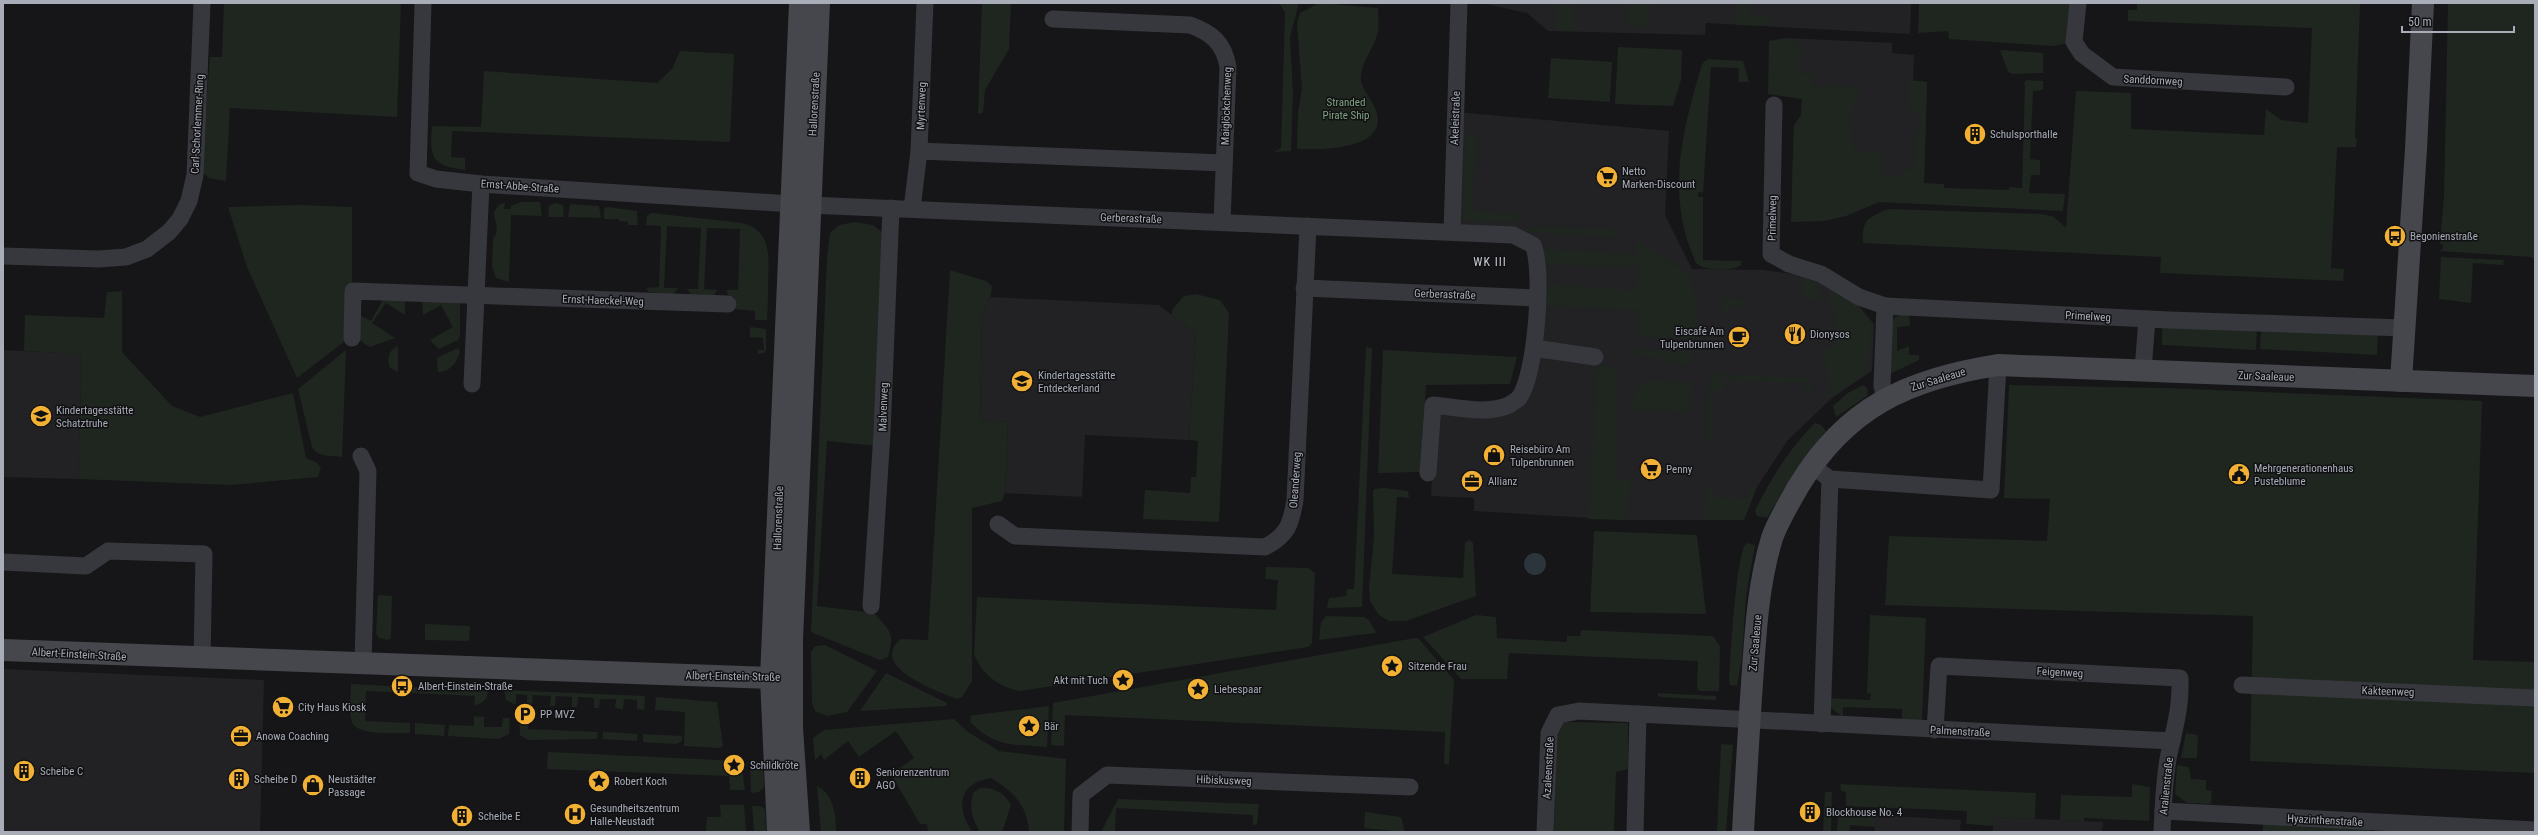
<svg xmlns="http://www.w3.org/2000/svg" width="2538" height="835" viewBox="0 0 2538 835" font-family="'Roboto Condensed',sans-serif">
  <rect width="100%" height="100%" fill="#161618"/>
  <g fill="#222225">
    <path d="M1481 3H1911L1910 34 1706 23 1705 35 1548 31 1527 13Z"/>
    <path d="M1786 38 1892 43V53L1914 55 1913 81 1927 82 1924 184 1792 182 1794 126 1801 115 1802 99 1784 96Z"/>
    <path d="M1457 112 1669 131 1665 215 1692 269 1763 270 1816 277 1857 304 1874 324 1872 371 1832 398 1787 441 1756 489 1744 520H1624L1474 511V498L1431 496 1436 401 1491 405 1508 401 1528 369 1533 254 1515 239 1452 234Z"/>
    <path d="M990 297 1159 305 1196 334 1189 440 1085 435 1082 497 1005 493 1008 422 980 420 982 315Z"/>
    <path d="M3 350 82 354 78 479 3 477Z"/>
    <path d="M3 669 264 680 260 832H3Z"/>
    <path d="M1875 815 1961 820 1960 832H1875Z"/>
    <path d="M1993 817 2103 822 2102 832H1993Z"/>
  </g>
  <g fill="#1e261f">
    <path d="M224 3H401L397 117 230 108 226 181 209 178 201 171 210 57H222Z"/>
    <path d="M982 3H1011L1009 49 985 90 983 113 978 114Z"/>
    <path d="M1279 3H1299L1290 37 1293 93 1291 151 1274 152 1281 148 1285 13Z"/>
    <path d="M1319 3 1378 8C1378 16 1380 28 1377 35 1373 50 1363 59 1361 75 1359 87 1371 97 1375 108 1393 150 1321 150 1297 149L1298 112 1302 89 1297 24 1300 13Z"/>
    <path d="M1629 3 1651 5 1646 26H1629Z"/>
    <path d="M1737 3H1749V16L1770 18V26L1736 25Z"/>
    <path d="M1919 3H2076L2074 42 2053 46 1949 39 1948 31 1918 33Z"/>
    <path d="M2137 3H2360L2355 139H2357L2356 147H2337L2331 268 2344 269 2343 281 2160 273 2161 257 1863 243C1862 218 1868 218 1888 209L2043 214 2054 217 2066 228 2076 91 2131 93V129L2264 135 2266 109 2281 120 2308 123 2312 28 2128 21V10H2137Z"/>
    <path d="M2448 3H2535V260L2532 257 2440 251 2443 248V244H2440L2444 197Z"/>
    <path d="M1556 4 1576 6 1572 30H1555Z"/>
    <path d="M1786 38C1796 42 1802 47 1803 58H1799V73L1812 74 1811 86 1860 87 1849 120 1854 151 1883 152 1880 162 1883 166 1881 174 1902 176 1904 171 1913 169V165L1918 161 1916 156 1919 111 1908 110 1909 80 1927 82 1924 183 1944 184V188L2009 190V187L2022 188 2025 85H2023L2026 80 2043 81V90L2033 91 2030 159 2040 160V175H2031L2029 193 2065 194 2063 211 1879 202 1846 216 1824 221 1791 222 1794 126 1801 115 1802 99 1768 94 1769 41Z"/>
    <path d="M1618 47 1682 50 1681 80 1673 106 1615 104Z"/>
    <path d="M2000 50 2043 53V73L2013 74 2008 72Z"/>
    <path d="M680 51 734 54 730 142 452 131 451 157 465 158V170C432 166 429 158 432 126L481 127 484 71 657 83 672 69Z"/>
    <path d="M1551 58 1612 62 1610 102 1548 98Z"/>
    <path d="M1708 59 1743 61 1749 82H1738L1739 68 1711 67 1703 193 1698 192V197H1703V260L1741 261V265C1732 272 1704 271 1696 263 1665 194 1682 132 1702 64Z"/>
    <path d="M1466 134 1476 135 1473 211 1519 215 1517 221 1474 223 1462 219Z"/>
    <path d="M521 202H540L542 216 511 215 509 282 496 278 492 267 493 239C501 229 494 223 494 212L500 204 505 203 504 209H511V206Z"/>
    <path d="M555 203 563 205 564 217H548L549 206Z"/>
    <path d="M570 204 599 206 601 218 568 217Z"/>
    <path d="M301 205 352 207V290L349 338 297 378 247 267 228 207Z"/>
    <path d="M607 207 637 211 638 225H628V222L619 221V219H604V209Z"/>
    <path d="M652 213 742 223C772 230 769 258 768 282 768 294 768 307 767 320H755V311L734 309 735 297H730L726 290H738L740 229 707 228 704 289 717 290 714 296 691 295 687 289H698L701 228 667 226 664 288H678L673 295 649 292 646 288 659 287 661 226 646 225 647 215Z"/>
    <path d="M855 222 873 225 883 233 876 446 827 441 817 606 874 613C890 631 895 632 888 657L880 660 811 632 827 257 830 233 839 225Z"/>
    <path d="M1533 227 1615 229V237L1521 231Z"/>
    <path d="M1636 239 1689 274 1697 307 1698 339 1639 337 1638 310 1546 306 1547 284 1638 291 1637 267 1542 264V248L1637 255Z"/>
    <path d="M2441 257 2504 260 2503 265 2473 263 2471 303 2439 299Z"/>
    <path d="M950 270 986 281 992 286 991 294 982 315 980 420 1008 422 1005 493 1002 501 972 508V681L962 697 957 699C938 692 867 666 901 639L928 640Z"/>
    <path d="M1802 275 1818 279V300L1802 298Z"/>
    <path d="M1830 290 1855 304 1871 323 1868 369 1832 398 1823 349 1835 348 1837 329 1834 322 1837 320 1836 311 1830 305Z"/>
    <path d="M122 291V352L172 406 200 417 293 393 306 458 316 462 321 468 318 477 230 485 78 479 82 354 24 351 25 315 104 318 107 292Z"/>
    <path d="M1196 294 1220 300 1229 313 1219 522 1143 519 1145 490 1190 493 1191 477H1196L1198 441 1189 440 1196 334 1172 315V310L1184 296Z"/>
    <path d="M385 296 405 301V315L386 303 372 323 395 338 370 347 359 340 356 313 371 321Z"/>
    <path d="M1723 298 1745 300 1744 306 1729 305 1728 314H1723Z"/>
    <path d="M422 301 460 302V336L458 340 439 349 430 340 453 327 441 305 423 315Z"/>
    <path d="M1909 311 1910 326 1897 327V351L1909 346V355H1919V360L1890 374V326L1895 317Z"/>
    <path d="M2162 324 2257 328 2256 350 2162 345Z"/>
    <path d="M750 327 766 329V351L763 353 758 354V350H764L763 338 750 337Z"/>
    <path d="M2261 329 2378 333 2377 355 2260 349Z"/>
    <path d="M398 346V372L390 368C386 359 389 349 398 346Z"/>
    <path d="M1366 347 1372 348 1362 607 1327 608 1329 598 1346 596 1347 589H1354Z"/>
    <path d="M458 348 460 351C457 363 450 372 438 372L437 358Z"/>
    <path d="M346 350 342 457C332 456 317 457 312 447L298 389Z"/>
    <path d="M1383 350 1517 357 1510 384 1426 385 1420 472 1378 473Z"/>
    <path d="M1620 350 1690 351V366Z"/>
    <path d="M1598 362 1614 370 1618 382 1616 479 1630 480 1628 515 1624 520 1588 519Z"/>
    <path d="M1710 374 1811 378V392H1805L1806 383 1739 381V388H1736V379L1723 378V390H1713L1712 445 1708 444Z"/>
    <path d="M1649 380 1693 383 1687 412 1631 409 1636 391Z"/>
    <path d="M1863 385 1868 389 1867 396 1836 417 1833 406 1848 393Z"/>
    <path d="M2009 385 2166 388 2482 401 2473 660 2535 662V773L2250 761 2253 616 1885 605 1889 536 2047 541 2050 499 2004 498Z"/>
    <path d="M1815 423 1821 425 1826 431 1794 472 1767 518 1757 516 1755 511C1771 478 1789 449 1815 423Z"/>
    <path d="M1706 486 1712 487V497L1748 498 1749 486 1756 489 1744 520 1704 519Z"/>
    <path d="M1384 488 1408 491 1409 498 1397 497 1392 574 1463 578 1465 543 1469 540 1473 543 1476 596 1406 621H1389L1379 615 1370 601 1369 589 1374 536 1373 494 1374 489Z"/>
    <path d="M1594 531 1697 535 1706 614 1590 612Z"/>
    <path d="M1746 543 1755 545 1746 597 1742 658 1737 686 1730 685 1729 680C1731 655 1735 560 1746 543Z"/>
    <path d="M1266 567 1308 568 1315 573 1312 643 1308 647 1020 691C999 687 982 675 974 654L977 597 1276 610 1278 580 1265 579Z"/>
    <path d="M378 595 392 596 391 638 388 640 379 638 376 633Z"/>
    <path d="M1476 615 1496 617 1497 638 1567 642V636H1580L1581 630 1713 636 1720 646 1719 691H1700L1697 688 1698 661 1509 653 1507 679H1461L1423 637Z"/>
    <path d="M1870 615 1926 618 1922 723 1902 719V709L1843 707V717L1831 708 1827 698 1870 700 1871 693 1867 694Z"/>
    <path d="M1326 616 1364 617 1369 620 1376 633 1319 640 1321 622Z"/>
    <path d="M425 624 470 626 469 641 425 640Z"/>
    <path d="M1415 638 1419 639 1454 680 1449 765 1444 763 1445 732 1065 715 1064 746 1051 745 1053 703Z"/>
    <path d="M825 645 877 671 847 712 827 716 815 711 812 703 811 652 815 646Z"/>
    <path d="M886 673 947 703 946 706 860 711Z"/>
    <path d="M351 684 488 691C488 700 482 703 474 706L475 696 366 691 365 721 410 723V733C396 733 357 736 352 722 348 711 351 696 351 684Z"/>
    <path d="M504 690 645 696 644 710 637 709V700L624 699 623 709 615 708 616 699H600L599 708H594V698L578 697 577 707H572V697L556 696 555 706H550L551 696 533 695 532 705H527V695L516 694V705L506 700Z"/>
    <path d="M1658 693 1716 696V700L1661 697 1658 696Z"/>
    <path d="M656 697 717 702 723 746 720 748 684 746 685 712 655 710Z"/>
    <path d="M1049 706 1047 747C1013 744 996 748 970 722L971 716 975 715Z"/>
    <path d="M474 716 484 717V727H502L503 718H510L509 734 499 739 448 736 449 725 474 726Z"/>
    <path d="M519 718 528 719V729L598 732 597 739 528 740 520 735Z"/>
    <path d="M954 719 968 732 999 751 1066 759 1064 832H1029C1027 805 1013 791 991 778 958 784 956 806 972 832H928L927 824H920L891 774 914 758 896 731 859 757 848 741 824 760 821 754 815 760 813 738 824 730Z"/>
    <path d="M1564 722 1628 723V769L1616 772 1614 832H1554L1556 739Z"/>
    <path d="M415 723 445 725 444 736 415 734Z"/>
    <path d="M603 732 637 734V741L603 739Z"/>
    <path d="M2186 733 2198 735 2197 758H2181Z"/>
    <path d="M643 734 682 736V741L676 744 643 742Z"/>
    <path d="M1721 744 1733 745 1726 832H1717Z"/>
    <path d="M548 752 741 761 745 790H730L729 776 547 769Z"/>
    <path d="M753 760 763 762 764 787 759 792 751 793 750 763Z"/>
    <path d="M2177 765 2189 767 2191 779 2206 780V790L2212 791 2211 804 2187 803 2175 794Z"/>
    <path d="M1840 784 2036 793 2035 819 1994 817 1993 826 1966 824 1967 811 1846 806V792L1841 791Z"/>
    <path d="M2132 784 2150 787 2149 821 2084 818V821L2060 820 2061 795 2132 797Z"/>
    <path d="M817 786C834 794 836 816 836 832H821Z"/>
    <path d="M980 788C994 787 1005 793 1011 805L1002 832H980C972 819 969 808 973 793Z"/>
    <path d="M1825 792H1832L1831 832H1823Z"/>
    <path d="M1118 799 1259 804 1257 825H1253V815L1116 808 1115 832H1101Z"/>
    <path d="M720 805H744L746 832H706L707 817H721Z"/>
    <path d="M752 806H760L765 809 766 832H754Z"/>
    <path d="M1365 812 1401 817 1405 832 1364 828Z"/>
    <path d="M1841 814 1875 815V827L1850 825 1849 832H1837L1838 817Z"/>
    <path d="M2263 822 2370 827V832H2263Z"/>
  </g>
  <circle fill="#2c353c" cx="1535" cy="564" r="11"/>
  <g fill="none" stroke-linecap="round" stroke-linejoin="round">
    <g stroke="#37383d" stroke-width="17">
      <path d="M423 3 418 173 436 179 481 184 792 204"/>
      <path d="M2078 3 2074 42 2082 54 2113 77 2286 87"/>
      <path d="M1053 19 1190 25C1212 33 1224 43 1228 67L1222 222"/>
      <path d="M1774 105 1771 254 1789 264 1821 274 1859 297 1885 306 1882 386 1885 398"/>
      <path d="M919 151 1224 163"/>
      <path d="M809 205 1513 235 1533 245C1544 269 1536 376 1519 398 1517 400 1512 403 1509 405 1488 415 1456 407 1433 405L1428 473"/>
      <path d="M912 209 919 151 925 3"/>
      <path d="M1452 232 1459 3"/>
      <path d="M3 256 99 259 126 257 147 249 169 232 180 219 189 201 195 175 202 3"/>
      <path d="M1304 288 1537 298"/>
      <path d="M1885 306 2169 320 2405 328"/>
      <path d="M352 338 353 291 728 304"/>
      <path d="M1534 348 1595 357"/>
      <path d="M2143 370 2147 319"/>
      <path d="M472 384 481 184"/>
      <path d="M361 456 368 471 363 664"/>
      <path d="M1811 465 1830 479 1991 490 1998 365"/>
      <path d="M998 524 1015 536 1265 547C1288 535 1291 524 1295 500L1308 226"/>
      <path d="M3 562 86 566 108 551 204 554 202 659"/>
      <path d="M871 606 882 433 891 208"/>
      <path d="M2242 685 2535 698"/>
      <path d="M1822 724 1830 479"/>
      <path d="M1935 730 1939 666 2180 678C2181 711 2174 728 2168 759 2164 783 2163 808 2162 832"/>
      <path d="M2163 811 2535 830"/>
      <path d="M1080 832 1081 795 1107 775 1410 787"/>
      <path d="M1545 832 1549 733 1558 715 1579 711 2172 741"/>
      <path d="M1635 832 1638 714"/>
    </g>
    <g stroke="#45474d" stroke-width="22">
      <path d="M2401 381 2416 149 2423 3"/>
      <path d="M3 650 771 678 786 677"/>
      <path d="M778 832 771 678 800 3"/>
      <path d="M799 832 792 728V640L819 3"/>
      <path d="M1743 832C1746 778 1749 724 1753 669 1756 625 1759 581 1772 538 1778 521 1789 503 1798 487 1846 407 1908 379 1998 365L2535 386"/>
    </g>
  </g>
  <defs>
    <g id="building-disc" transform="scale(1.15)"><circle r="9.5" fill="#f2b134" stroke="#111113"/><path d="M-4-6H4V6H1V3H-1V6H-4ZM-2.5-4.3h1.7v1.8h-1.7ZM.8-4.3h1.7v1.8H.8ZM-2.5-1h1.7V.8h-1.7ZM.8-1h1.7V.8H.8Z" fill="#111"/></g>
    <g id="supermarket-disc" transform="scale(1.15)"><circle r="9.5" fill="#f2b134" stroke="#111113"/><path d="M-6-5.5h2.5l.6 2H6L4.5 2H-2.5L-4.4-4H-6ZM-1.5 3.2a1.3 1.3 0 1 0 .1 0ZM3 3.2a1.3 1.3 0 1 0 .1 0Z" fill="#111"/></g>
    <g id="bus-disc" transform="scale(1.15)"><circle r="9.5" fill="#f2b134" stroke="#111113"/><path d="M-5-6H5V4H4V6H2V4H-2V6H-4V4H-5ZM-3.5-4V0h7V-4ZM-3.5 1.2v1.5H-2V1.2ZM2 1.2v1.5H3.5V1.2Z" fill="#111"/></g>
    <g id="restaurant-disc" transform="scale(1.15)"><circle r="9.5" fill="#f2b134" stroke="#111113"/><path d="M-5-6h1v4h1v-4h1v4h1v-4h1v5L-1.5 .5V6h-2V.5L-5-1ZM5-6V6H3V1.5H1.5Q1.5-4 5-6Z" fill="#111"/></g>
    <g id="cafe-disc" transform="scale(1.15)"><circle r="9.5" fill="#f2b134" stroke="#111113"/><path d="M-5.5-4.5H6V0H3Q3 3.5 0 3.5H-2.5Q-5.5 3.5-5.5 0ZM3-3.2v2h1.7v-2ZM-6 4.5H4V6H-6Z" fill="#111"/></g>
    <g id="school-disc" transform="scale(1.15)"><circle r="9.5" fill="#f2b134" stroke="#111113"/><path d="M0-5L7-2L0 1L-7-2ZM-4 1L0 2.5L4 1V4Q0 6-4 4Z" fill="#111"/></g>
    <g id="shop-disc" transform="scale(1.15)"><circle r="9.5" fill="#f2b134" stroke="#111113"/><path d="M-5-2.5h2.3a2.7 3.5 0 0 1 5.4 0H5L5.5 6h-11ZM-1.5-2.5h3a1.5 2.3 0 0 0-3 0Z" fill="#111"/></g>
    <g id="civic-disc" transform="scale(1.15)"><circle r="9.5" fill="#f2b134" stroke="#111113"/><path d="M-.6-6.5H3V-4.5H.6V-3L4-1V1h2V6H-6V1h2V-1L-.6-3ZM-1.2 2.5V6h2.4V2.5Z" fill="#111"/></g>
    <g id="office-disc" transform="scale(1.15)"><circle r="9.5" fill="#f2b134" stroke="#111113"/><path d="M-6-3h4V-5.5h4V-3h4V5H-6ZM-1-4.5V-3h2v-1.5ZM-6 0V1H6V0Z" fill="#111"/></g>
    <g id="sight-disc" transform="scale(1.15)"><circle r="9.5" fill="#f2b134" stroke="#111113"/><path d="M0-6L1.8-2.2L6-1.7L2.9 1.2L3.7 5.4L0 3.3L-3.7 5.4L-2.9 1.2L-6-1.7L-1.8-2.2Z" fill="#111"/></g>
    <g id="parking-disc" transform="scale(1.15)"><circle r="9.5" fill="#f2b134" stroke="#111113"/><path d="M-3.5-5.5H1a3.5 3.5 0 0 1 0 7H-1V5.5H-3.5ZM-1-3.4V-.6H.8a1.4 1.4 0 0 0 0-2.8Z" fill="#111"/></g>
    <g id="hospital-disc" transform="scale(1.15)"><circle r="9.5" fill="#f2b134" stroke="#111113"/><path d="M-5-5h3v3.5h4V-5h3V5h-3V1.5h-4V5h-3Z" fill="#111"/></g>
  </defs>
  <g fill-rule="evenodd">
    <use href="#building-disc" x="1975" y="134"/>
    <use href="#supermarket-disc" x="1607" y="177"/>
    <use href="#bus-disc" x="2395" y="236"/>
    <use href="#restaurant-disc" x="1795" y="334"/>
    <use href="#cafe-disc" x="1739" y="337"/>
    <use href="#school-disc" x="1022" y="381"/>
    <use href="#school-disc" x="41" y="416"/>
    <use href="#shop-disc" x="1494" y="455"/>
    <use href="#supermarket-disc" x="1651" y="469"/>
    <use href="#civic-disc" x="2239" y="474"/>
    <use href="#office-disc" x="1472" y="481"/>
    <use href="#sight-disc" x="1392" y="666"/>
    <use href="#sight-disc" x="1123" y="680"/>
    <use href="#bus-disc" x="402" y="686"/>
    <use href="#sight-disc" x="1198" y="689"/>
    <use href="#supermarket-disc" x="283" y="707"/>
    <use href="#parking-disc" x="525" y="714"/>
    <use href="#sight-disc" x="1029" y="726"/>
    <use href="#office-disc" x="241" y="736"/>
    <use href="#sight-disc" x="734" y="765"/>
    <use href="#building-disc" x="24" y="771"/>
    <use href="#building-disc" x="860" y="778"/>
    <use href="#building-disc" x="239" y="779"/>
    <use href="#sight-disc" x="599" y="781"/>
    <use href="#shop-disc" x="313" y="785"/>
    <use href="#building-disc" x="1810" y="812"/>
    <use href="#hospital-disc" x="575" y="814"/>
    <use href="#building-disc" x="462" y="816"/>
  </g>
  <g text-anchor="middle" stroke-width="3" stroke-linejoin="round" paint-order="stroke">
    <g font-size="11" fill="#a8adb8" stroke="#111113">
      <text transform="translate(2153 80) rotate(3)" y="4">Sanddornweg</text>
      <text transform="translate(814 104) rotate(-87)" y="4">Hallorenstraße</text>
      <text transform="translate(921 106) rotate(-88)" y="4">Myrtenweg</text>
      <text transform="translate(1226 106) rotate(-88)" y="4">Maiglöckchenweg</text>
      <text transform="translate(1455 118) rotate(-88)" y="4">Akeleistraße</text>
      <text transform="translate(197 124) rotate(-87)" y="4">Carl-Schorlemmer-Ring</text>
      <text transform="translate(520 186) rotate(4)" y="4">Ernst-Abbe-Straße</text>
      <text transform="translate(1131 218) rotate(2)" y="4">Gerberastraße</text>
      <text transform="translate(1772 218) rotate(-89)" y="4">Primelweg</text>
      <text transform="translate(1445 294) rotate(2)" y="4">Gerberastraße</text>
      <text transform="translate(603 300) rotate(2)" y="4">Ernst-Haeckel-Weg</text>
      <text transform="translate(2088 316) rotate(3)" y="4">Primelweg</text>
      <text transform="translate(2266 376) rotate(2)" y="4">Zur Saaleaue</text>
      <text transform="translate(1938 379) rotate(-17)" y="4">Zur Saaleaue</text>
      <text transform="translate(883 407) rotate(-88)" y="4">Malvenweg</text>
      <text transform="translate(1295 480) rotate(-86)" y="4">Oleanderweg</text>
      <text transform="translate(778 518) rotate(-88)" y="4">Hallorenstraße</text>
      <text transform="translate(1755 643) rotate(-85)" y="4">Zur Saaleaue</text>
      <text transform="translate(79 654) rotate(3)" y="4">Albert-Einstein-Straße</text>
      <text transform="translate(2060 672) rotate(3)" y="4">Feigenweg</text>
      <text transform="translate(733 676) rotate(1)" y="4">Albert-Einstein-Straße</text>
      <text transform="translate(2388 691) rotate(2)" y="4">Kakteenweg</text>
      <text transform="translate(1960 731) rotate(3)" y="4">Palmenstraße</text>
      <text transform="translate(1548 768) rotate(-87)" y="4">Azaleenstraße</text>
      <text transform="translate(1224 780) rotate(2)" y="4">Hibiskusweg</text>
      <text transform="translate(2166 786) rotate(-84)" y="4">Aralienstraße</text>
      <text transform="translate(2325 820) rotate(3)" y="4">Hyazinthenstraße</text>
    </g>
    <g font-size="11" fill="#7fa381" stroke="#111113">
      <text x="1346" y="106">Stranded<tspan x="1346" dy="13">Pirate Ship</tspan></text>
    </g>
    <g font-size="11" fill="#a8adb8" stroke="#111113" text-anchor="start">
      <text x="1990" y="138">Schulsporthalle</text>
      <text x="1622" y="175">Netto<tspan x="1622" dy="13">Marken-Discount</tspan></text>
      <text x="2410" y="240">Begonienstraße</text>
      <text x="1724" y="335" text-anchor="end">Eiscafé Am<tspan x="1724" dy="13">Tulpenbrunnen</tspan></text>
      <text x="1810" y="338">Dionysos</text>
      <text x="1038" y="379">Kindertagesstätte<tspan x="1038" dy="13">Entdeckerland</tspan></text>
      <text x="56" y="414">Kindertagesstätte<tspan x="56" dy="13">Schatztruhe</tspan></text>
      <text x="1510" y="453">Reisebüro Am<tspan x="1510" dy="13">Tulpenbrunnen</tspan></text>
      <text x="2254" y="472">Mehrgenerationenhaus<tspan x="2254" dy="13">Pusteblume</tspan></text>
      <text x="1666" y="473">Penny</text>
      <text x="1488" y="485">Allianz</text>
      <text x="1408" y="670">Sitzende Frau</text>
      <text x="1108" y="684" text-anchor="end">Akt mit Tuch</text>
      <text x="418" y="690">Albert-Einstein-Straße</text>
      <text x="1214" y="693">Liebespaar</text>
      <text x="298" y="711">City Haus Kiosk</text>
      <text x="540" y="718">PP MVZ</text>
      <text x="1044" y="730">Bär</text>
      <text x="256" y="740">Anowa Coaching</text>
      <text x="750" y="769">Schildkröte</text>
      <text x="40" y="775">Scheibe C</text>
      <text x="876" y="776">Seniorenzentrum<tspan x="876" dy="13">AGO</tspan></text>
      <text x="254" y="783">Scheibe D</text>
      <text x="328" y="783">Neustädter<tspan x="328" dy="13">Passage</tspan></text>
      <text x="614" y="785">Robert Koch</text>
      <text x="590" y="812">Gesundheitszentrum<tspan x="590" dy="13">Halle-Neustadt</tspan></text>
      <text x="1826" y="816">Blockhouse No. 4</text>
      <text x="478" y="820">Scheibe E</text>
    </g>
    <g font-size="12" letter-spacing="1" fill="#c9ccd4" stroke="#111113">
      <text x="1490" y="266">WK III</text>
    </g>
  </g>
  <rect width="2538" height="835" fill="none" stroke="#a8adb8" stroke-width="8"/>
  <path d="M2402 26v6h112v-6" fill="none" stroke="#a8adb8" stroke-width="2"/>
  <text x="2408" y="26" font-size="12" fill="#a8adb8" stroke="#111113" stroke-width="3" paint-order="stroke">50 m</text>
</svg>
